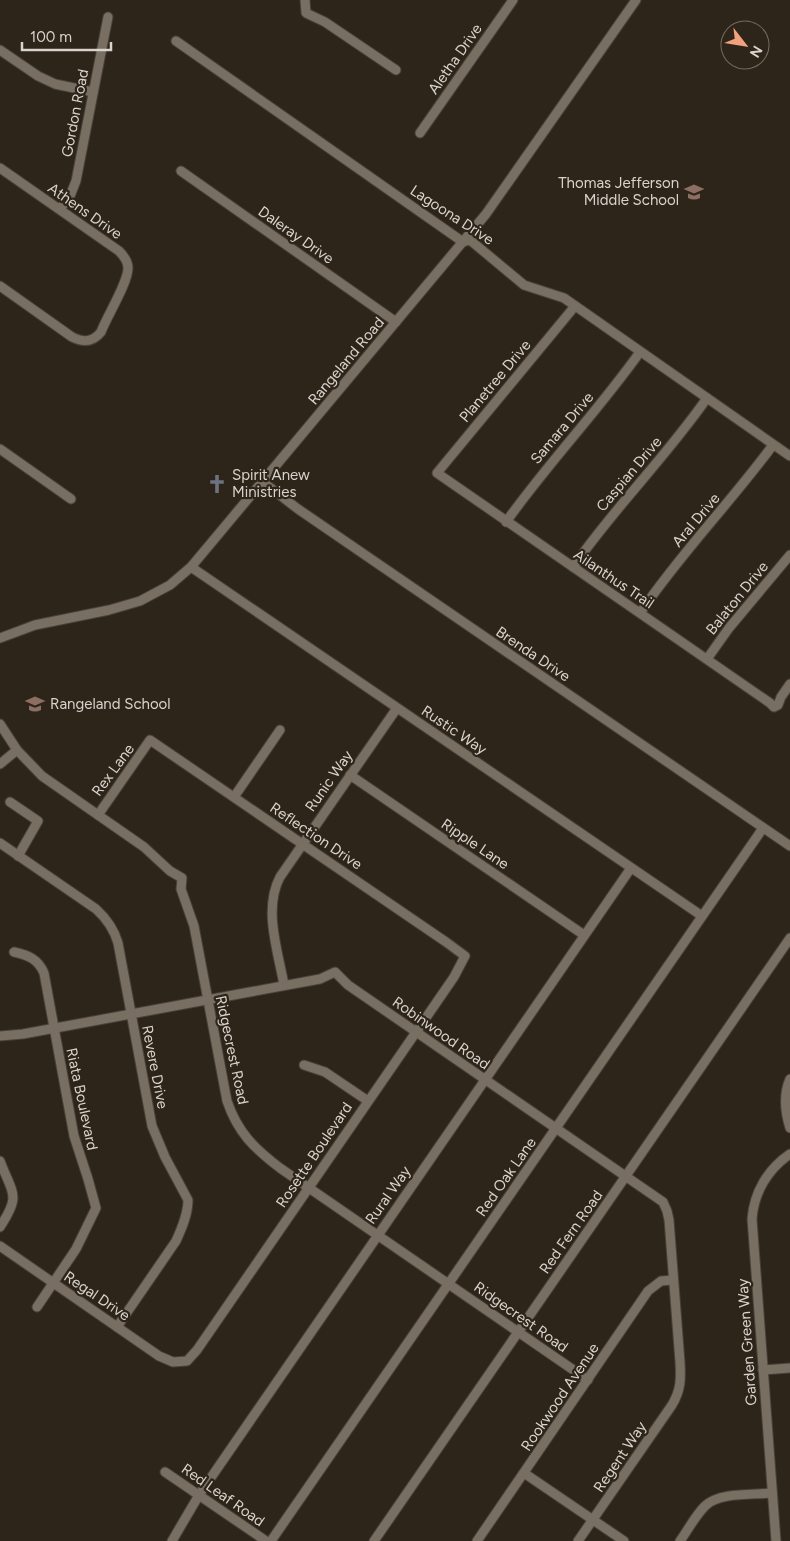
<svg xmlns="http://www.w3.org/2000/svg" width="790" height="1541" viewBox="0 0 790 1541" font-family="Figtree,sans-serif">
  <rect width="100%" height="100%" fill="#2e251a"/>
  <g fill="none" stroke-linecap="round" stroke-linejoin="round">
    <g stroke="#484139" stroke-width="11">
      <g id="minor">
        <path d="M305 0 306 13 325 22 396 70"/>
        <path d="M176 41 463 242 470 240 524 285 564 298 790 456"/>
        <path d="M0 50 38 76 55 84 93 92"/>
        <path d="M420 133 513 0"/>
        <path d="M0 168 119 251C124 256 128 261 128 268 128 283 107 316 101 332 93 342 84 343 72 337L0 286"/>
        <path d="M181 171 396 322"/>
        <path d="M60 209 70 196 76 181 108 17"/>
        <path d="M575 306 437 473 770 703 774 707 778 705 781 697 790 684"/>
        <path d="M0 449 71 499"/>
        <path d="M263 482 298 509 790 846"/>
        <path d="M506 522C548 463 598 411 640 352"/>
        <path d="M191 567 702 916"/>
        <path d="M573 567C614 508 666 457 707 398"/>
        <path d="M640 613C680 554 731 502 773 445"/>
        <path d="M0 638 35 625 109 610 140 601 170 585 191 567 486 214 636 0"/>
        <path d="M707 659 729 628 790 555"/>
        <path d="M0 724 17 750 42 776 144 847 170 871 182 878 181 889 194 926 227 1101C238 1133 254 1148 280 1168L588 1380"/>
        <path d="M0 764 17 750"/>
        <path d="M350 775 584 935"/>
        <path d="M234 797 280 730"/>
        <path d="M10 802 38 821 18 856"/>
        <path d="M0 843 96 909C107 919 114 929 118 943L152 1126 165 1157 188 1200C188 1214 182 1228 176 1241L117 1327"/>
        <path d="M14 952C28 955 38 959 44 973L74 1136 88 1179 96 1208 76 1249 37 1307"/>
        <path d="M284 985C278 951 263 909 280 877L397 708"/>
        <path d="M0 1036 23 1034 320 979 335 972 348 985 663 1202 667 1211 669 1220 680 1362C681 1379 681 1390 672 1405L578 1541"/>
        <path d="M304 1065 325 1072 368 1101"/>
        <path d="M790 1079C783 1095 785 1112 790 1128"/>
        <path d="M0 1161C13 1195 21 1195 0 1227"/>
        <path d="M0 1246 159 1356 173 1362 187 1361 197 1350 454 977 465 956 446 942 150 740 98 815"/>
        <path d="M763 1370 790 1368"/>
        <path d="M165 1472 266 1541"/>
        <path d="M524 1473 624 1541"/>
        <path d="M172 1541 199 1495 631 868"/>
        <path d="M271 1541 763 828"/>
        <path d="M374 1541 790 938"/>
        <path d="M477 1541 648 1291 661 1281 673 1280"/>
        <path d="M680 1541C688 1530 695 1516 705 1506 719 1492 753 1495 772 1493"/>
        <path d="M776 1541 752 1219C754 1192 768 1169 790 1154"/>
      </g>
    </g>
    <use href="#minor" stroke="#786e61" stroke-width="9"/>
  </g>
  <defs>
    <g id="school-bare" transform="scale(1.5)"><path d="M0-5L7-2L0 1L-7-2ZM-4 1L0 2.5L4 1V4Q0 6-4 4Z" fill="#8d6e63" stroke="#2e251a" stroke-width="2.5" paint-order="stroke"/></g>
    <g id="church-bare" transform="scale(1.5)"><path d="M-1.2-6h2.4v3.5h3.3v2.4h-3.3V6h-2.4V-.1h-3.3v-2.4h3.3Z" fill="#6b7280" stroke="#2e251a" stroke-width="2.5" paint-order="stroke"/></g>
  </defs>
  <g fill-rule="evenodd">
    <use href="#school-bare" x="694" y="192"/>
    <use href="#church-bare" x="217" y="484"/>
    <use href="#school-bare" x="35" y="704"/>
  </g>
  <g text-anchor="middle" stroke-width="4.5" stroke-linejoin="round" paint-order="stroke">
    <g font-size="15" fill="#d8d3cc" stroke="#2e251a">
      <text transform="translate(455 59) rotate(-55)" y="5">Aletha Drive</text>
      <text transform="translate(75 113) rotate(-79)" y="5">Gordon Road</text>
      <text transform="translate(85 211) rotate(35)" y="5">Athens Drive</text>
      <text transform="translate(452 215) rotate(33)" y="5">Lagoona Drive</text>
      <text transform="translate(296 235) rotate(35)" y="5">Daleray Drive</text>
      <text transform="translate(346 361) rotate(-50)" y="5">Rangeland Road</text>
      <text transform="translate(495 381) rotate(-50)" y="5">Planetree Drive</text>
      <text transform="translate(562 428) rotate(-50)" y="5">Samara Drive</text>
      <text transform="translate(629 474) rotate(-50)" y="5">Caspian Drive</text>
      <text transform="translate(696 520) rotate(-50)" y="5">Aral Drive</text>
      <text transform="translate(614 579) rotate(34)" y="5">Ailanthus Trail</text>
      <text transform="translate(737 598) rotate(-51)" y="5">Balaton Drive</text>
      <text transform="translate(533 654) rotate(34)" y="5">Brenda Drive</text>
      <text transform="translate(454 730) rotate(34)" y="5">Rustic Way</text>
      <text transform="translate(113 770) rotate(-54)" y="5">Rex Lane</text>
      <text transform="translate(329 781) rotate(-55)" y="5">Runic Way</text>
      <text transform="translate(316 836) rotate(34)" y="5">Reflection Drive</text>
      <text transform="translate(475 844) rotate(34)" y="5">Ripple Lane</text>
      <text transform="translate(441 1033) rotate(35)" y="5">Robinwood Road</text>
      <text transform="translate(232 1050) rotate(78)" y="5">Ridgecrest Road</text>
      <text transform="translate(155 1067) rotate(79)" y="5">Revere Drive</text>
      <text transform="translate(82 1099) rotate(78)" y="5">Riata Boulevard</text>
      <text transform="translate(314 1155) rotate(-56)" y="5">Rosette Boulevard</text>
      <text transform="translate(506 1177) rotate(-55)" y="5">Red Oak Lane</text>
      <text transform="translate(388 1195) rotate(-55)" y="5">Rural Way</text>
      <text transform="translate(571 1232) rotate(-55)" y="5">Red Fern Road</text>
      <text transform="translate(97 1296) rotate(34)" y="5">Regal Drive</text>
      <text transform="translate(521 1317) rotate(35)" y="5">Ridgecrest Road</text>
      <text transform="translate(747 1342) rotate(-94)" y="5">Garden Green Way</text>
      <text transform="translate(560 1397) rotate(-56)" y="5">Rookwood Avenue</text>
      <text transform="translate(620 1457) rotate(-56)" y="5">Regent Way</text>
      <text transform="translate(223 1495) rotate(35)" y="5">Red Leaf Road</text>
    </g>
    <g font-size="15" fill="#d8d3cc" stroke="#2e251a" text-anchor="start">
      <text x="679" y="188" text-anchor="end">Thomas Jefferson<tspan x="679" dy="17">Middle School</tspan></text>
      <text x="232" y="480">Spirit Anew<tspan x="232" dy="17">Ministries</tspan></text>
      <text x="50" y="709">Rangeland School</text>
    </g>
  </g>
  <g transform="translate(745 45) rotate(121)"><circle r="24" fill="#2e251a" stroke="#726b61"/>
  <path d="M0-4L9 19L0 12L-9 19Z" fill="#f1a17d"/>
  <text y="-8" font-size="14" font-weight="bold" text-anchor="middle" fill="#d8d3cc">N</text>
  </g>
  <path d="M22 42v8h89v-8" fill="none" stroke="#d8d3cc" stroke-width="2.5"/>
  <text x="30" y="42" font-size="15" fill="#d8d3cc" stroke="#2e251a" stroke-width="4" paint-order="stroke">100 m</text>
</svg>
